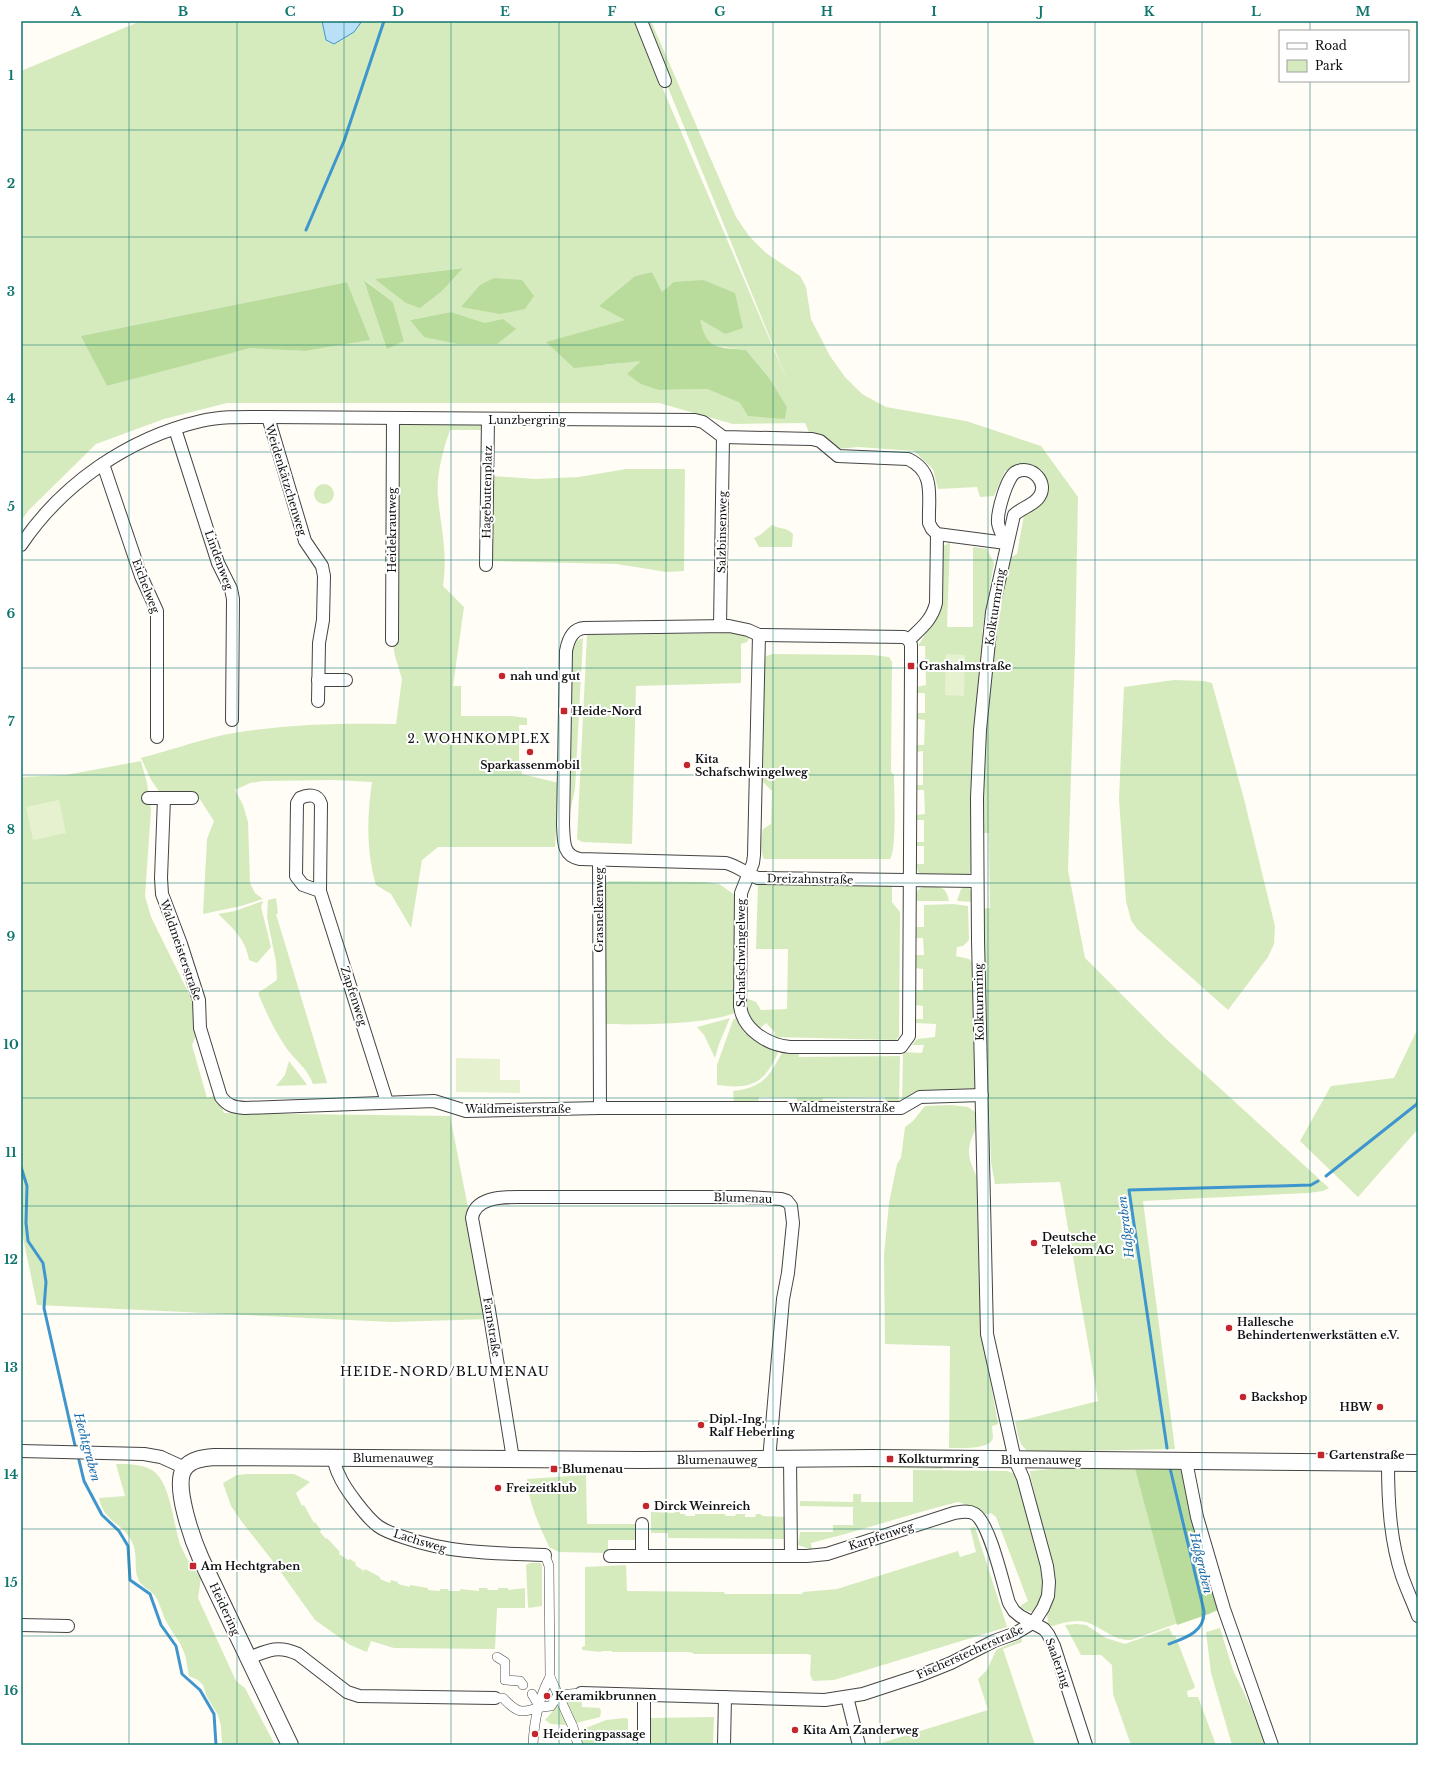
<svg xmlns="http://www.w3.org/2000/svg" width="1439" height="1766" viewBox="0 0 1439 1766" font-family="'Libre Baskerville',serif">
  <rect width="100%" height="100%" fill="#fffdf5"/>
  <g fill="#d5ebbd" fill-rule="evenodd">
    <path d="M141 21H634L789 385 641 21H651L736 217 749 236 766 253 800 276 806 287 811 319 830 356 845 377 862 394 886 407 966 421 1041 446 1078 497 1075 651 1068 870 1085 958 1165 1038 1329 1188 1323 1191 1308 1193 1143 1201 1175 1449 1030 1452C1018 1447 1018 1433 1015 1422L1098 1401 1060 1182 995 1184 991 1162 982 909 990 908 989 833H982L985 725 1001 601 1009 558 1017 554 1024 515 1044 501 1046 485 1042 470 1028 466 1005 471 994 496 980 497 977 487 938 489 933 469 914 451 858 447 838 449 812 439 805 423 733 424 659 403H227L164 419 96 444 29 510 21 521V71ZM462 268 442 291 376 279ZM652 272 661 292 699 319 705 338 715 346 746 350 770 379 787 407 785 418 740 403 707 389 659 390 642 360 606 365 547 342 626 320 600 306 635 276ZM365 280 393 302 404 341ZM347 282 369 340 305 351 250 347 107 386 82 336ZM451 312 485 323 410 320Z"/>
    <path d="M393 419H488V430H450C443 450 436 475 438 497 441 530 448 552 443 586L464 607 453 686H461V716H511L527 718V725H519V768L521 769 522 774 559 783 555 847H438L422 860 411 928 391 894 376 885C366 851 367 816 372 782L334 780 263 781 250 783 235 790 243 805 248 822 250 883 255 893 263 899 241 906 203 914 207 839 214 821 199 798H164L151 780 141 758C168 751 196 741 223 735 281 724 338 723 396 724L402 679 395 656 392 640Z"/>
    <path d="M626 469H685L684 571 666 572 617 564 491 561 492 476 535 479 579 477Z"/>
    <circle cx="324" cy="494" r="10"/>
    <path d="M772 525C781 530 785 526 793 534L792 547H759L754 538 760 535Z"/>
    <path d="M950 542 947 627H973V547L987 549 994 563 982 632 985 643 973 869 968 875H962L924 876 918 872 916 864H924V846H916L917 842H924V820H916V815L925 814 924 790H916V785H923V751L916 752V745H924L925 720 917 719V713H925V693H917V687L926 685 925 646H918L932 623 941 550 944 546Z"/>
    <path d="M741 633 750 636 747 642 741 644V683L636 686 632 844 582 842 577 839 587 635Z"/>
    <path d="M583 638 575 789 569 817 571 658C572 650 574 640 583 638Z"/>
    <path d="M772 654 872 655 889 657 892 662 891 772 894 775C894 790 897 850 890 859H764C760 851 761 838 763 829L771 824 772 791 763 782 764 666 766 656Z"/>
    <path d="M1174 680 1204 681 1212 683 1244 799 1275 926 1274 944 1268 957 1228 1010 1137 929 1131 920 1126 901 1119 799 1124 687Z"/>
    <path d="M141 761 147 783 151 810 145 896 151 917 195 1006 197 1033 192 1045 207 1098 217 1095 224 1113 450 1116 490 1319 392 1322 37 1305 21 1228V777L66 775Z"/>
    <path d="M609 881 706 882 719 884 735 895 734 907 737 908V1012C709 1025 635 1025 603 1024L605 884Z"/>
    <path d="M758 884 892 886V902L900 912 899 1036 896 1040 774 1037 775 1032 766 1023 759 1029C749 1019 743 1013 746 998L756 1002 761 1010 787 1009 788 949H756Z"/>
    <path d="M926 886C940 886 946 886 949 901H913C916 893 917 888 926 886Z"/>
    <path d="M965 887 969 888 972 893 973 902 957 901 961 889Z"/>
    <path d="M276 898 278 914H276L327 1083 313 1084C308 1069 296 1061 287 1049 274 1030 267 1014 258 993L277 980 276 962 267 917 268 900Z"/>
    <path d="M263 901 261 907 271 947 257 963 249 960C246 940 233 928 218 914L235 911Z"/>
    <path d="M953 904 968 906 969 940 963 946 957 947 956 956 969 959 976 967 978 1082 973 1091 902 1102 903 1052 922 1053 924 1045H912L917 1039 935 1037 936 1024 915 1023 914 1019H923V1006L914 1005 915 990H923V969L915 968V955H924L923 938H914L915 927H924V905Z"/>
    <path d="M738 1016 780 1048C765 1083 754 1090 717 1085V1065L733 1020Z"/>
    <path d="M730 1018 719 1044 715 1058 704 1035 697 1027Z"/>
    <path d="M1418 1028V1129L1358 1197 1300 1141 1331 1086 1394 1078Z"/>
    <path d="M785 1048 798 1050 799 1057 900 1056 899 1104H886L885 1097 823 1098 822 1103 797 1104V1098L759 1097 758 1104H734L733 1091C766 1087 769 1075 785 1048Z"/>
    <path d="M289 1061 305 1082 307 1085 276 1086 285 1075Z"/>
    <path d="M951 1105 968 1107 975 1112C980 1131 971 1133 969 1149 968 1160 974 1170 978 1180L984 1346 998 1424 992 1426C992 1429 993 1434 993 1438 990 1450 959 1448 949 1448L950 1346 885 1344 884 1255 889 1203 897 1164 901 1158 905 1127 913 1121 925 1106Z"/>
    <path d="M116 1464C128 1464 141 1464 152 1470 171 1482 173 1524 180 1544 185 1556 192 1568 201 1578L198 1598 236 1681 245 1688 275 1745H222L221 1726 218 1715 207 1697 203 1685 198 1680 189 1676C187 1667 187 1658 183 1650 179 1639 171 1631 166 1621 162 1613 160 1603 155 1596 150 1589 141 1587 138 1579 133 1566 139 1553 131 1540 121 1522 104 1522 99 1498L125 1496Z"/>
    <path d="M943 1465 942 1469 797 1466Z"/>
    <path d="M1134 1465 1178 1623 1131 1640C1113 1641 1102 1627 1086 1622 1074 1619 1060 1624 1049 1627L1047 1615 1056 1584 1031 1479 1030 1471 1062 1468Z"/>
    <path d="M913 1470 1007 1471 1015 1474 1021 1487 1046 1586 1038 1610C1030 1613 1026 1612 1020 1606L1028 1601 996 1517 991 1513 983 1515 966 1506 965 1504 958 1502C909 1514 860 1531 811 1543L812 1550 798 1545 800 1532H833V1525H853V1507L800 1506V1501L853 1502V1494H861V1502H913Z"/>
    <path d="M247 1474H294L310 1482 296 1493 302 1506 304 1505 314 1523 315 1522 321 1530 320 1532 326 1539 327 1538 340 1552 339 1554 348 1560 350 1559 356 1563 355 1565 364 1571 365 1569 380 1577V1579L390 1583 391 1580 398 1582V1584L410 1587V1585L428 1588V1590L440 1591V1589H448L449 1591H460V1589L479 1591V1588H487L488 1590H498V1588H508V1590L525 1588V1608H497L495 1649 394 1648 371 1641 367 1652 350 1645 315 1620 275 1564 242 1522 231 1506 223 1483 237 1475Z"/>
    <path d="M586 1475 587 1524H642V1540H608V1553L559 1552 549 1547C539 1524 529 1505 527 1479Z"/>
    <path d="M651 1512 674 1513 675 1512H680V1514H685L686 1516H695V1514H725L726 1516H735L736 1514H745V1517H755L756 1514H760L763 1516 787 1517 785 1539 668 1538V1533H651Z"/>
    <path d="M975 1527 1007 1627 834 1680 813 1681 810 1675 811 1655 806 1654H694L693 1653 688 1652H612V1651H602L601 1652 582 1650V1647L585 1646V1567L626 1565 627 1591 724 1592 725 1594H802L803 1592 837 1589 958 1551 960 1557 976 1552 970 1528Z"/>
    <path d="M530 1563H541L542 1567V1606L529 1608 528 1607 526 1565Z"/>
    <path d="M1076 1624 1086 1625 1106 1638 1125 1644 1169 1628 1173 1636 1175 1635 1195 1687 1193 1689 1187 1691 1188 1697H1198L1216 1745H1131L1113 1694 1112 1665 1101 1655H1081L1065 1625Z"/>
    <path d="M1220 1628 1233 1670 1269 1745H1232L1211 1673 1206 1632Z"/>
    <path d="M1021 1639 1022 1642 1003 1649 1035 1745H875L988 1710 978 1679 987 1670 996 1650Z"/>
    <path d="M581 1693 582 1707 600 1708 601 1712 600 1717 576 1723 566 1703 570 1697Z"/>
    <path d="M559 1704 569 1721 567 1725 551 1724 545 1720Z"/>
    <path d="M714 1717 713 1745H650V1718Z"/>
    <path d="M625 1718 628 1719V1736L604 1737V1745H581L578 1731 606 1720Z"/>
  </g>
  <g fill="#b9dc9c">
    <path d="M463 268 442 291 420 308 406 303 375 279Z"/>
    <path d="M652 272 662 292 674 282 703 280 735 293 743 328 725 334 700 319C706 351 719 347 746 350L770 379 787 407 785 419 748 416 740 403 707 389 659 390 641 384 627 374 641 361 574 368 546 342 625 320 599 306 635 276Z"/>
    <path d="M494 278 522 280 534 296 525 309 500 314 461 307 480 285Z"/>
    <path d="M364 280 393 302 404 341 387 349Z"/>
    <path d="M347 282 370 340 305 351 250 348 107 386 81 336Z"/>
    <path d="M451 312 485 323 503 319 516 329 497 344H458L424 337 410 320Z"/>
    <path d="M1134 1465 1181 1467 1188 1501 1220 1609 1209 1614 1177 1625Z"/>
  </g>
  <g fill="#e6f2cf">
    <path d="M946 654 965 655 964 696 945 695Z"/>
    <path d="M59 800 66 833 33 840 26 807Z"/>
    <path d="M456 1058 500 1059V1080H520V1093L456 1092Z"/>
  </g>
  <path fill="#b9e0f7" stroke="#3f96cf" d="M322 21H362L354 32 334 44 326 40Z"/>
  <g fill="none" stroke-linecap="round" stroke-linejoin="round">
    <g stroke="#3f96cf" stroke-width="3">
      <path d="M306 230 344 141 384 21"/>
      <path d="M21 1167 27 1186 26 1223 28 1241 43 1263 46 1282 44 1308 76 1450"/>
      <path d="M1326 1176 1417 1104 1418 1099"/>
      <path d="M1167 1448 1129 1190 1311 1185 1318 1181"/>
      <path d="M78 1456 84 1481 102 1515 119 1531 128 1546 130 1580 150 1594 161 1625 176 1646 182 1674 200 1690 214 1714 216 1745"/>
      <path d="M1169 1644C1185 1638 1205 1632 1204 1611L1170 1468"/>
    </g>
    <g stroke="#444" stroke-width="10">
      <g id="pedestrian">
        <path d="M497 1657 505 1662V1680L520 1681 523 1685"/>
        <path d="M550 1677 573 1727 578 1745"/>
        <path d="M532 1694 539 1706"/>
        <path d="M558 1695 581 1693"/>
        <path d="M495 1698H503C524 1721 526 1707 551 1706L558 1695"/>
        <path d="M533 1745C534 1722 539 1697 550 1677L549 1566 545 1555"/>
      </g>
    </g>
    <g stroke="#444" stroke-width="14">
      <g id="minor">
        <path d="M641 21 665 81"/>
        <path d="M268 417 305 541 322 566 324 576 323 620 319 643 318 701"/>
        <path d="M175 429 218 563 231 589 233 599 232 720"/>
        <path d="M103 464 141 576 157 611V737"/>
        <path d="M21 545C62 484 128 438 201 421 223 416 245 417 268 417L695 420 703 422 723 437 812 439 820 441 838 456 908 459C936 472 928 497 929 523L932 529 937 534 1006 543"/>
        <path d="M486 565 488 419"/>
        <path d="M720 626 723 437"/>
        <path d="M759 635 754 855 753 863 741 893 740 1006C743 1030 768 1045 790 1047H901L909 1036 911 666V645L909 640"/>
        <path d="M392 640 393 419"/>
        <path d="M909 640 904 637 759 635 748 630 729 626 584 628C572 629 568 640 566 651L563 825C564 840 562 856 580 859L726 863C738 866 746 874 758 878L977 881"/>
        <path d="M909 640C921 628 932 620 936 603L937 534"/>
        <path d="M318 680H346"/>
        <path d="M148 798H164L161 878 162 894 181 944 199 1000 200 1028 221 1097C228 1106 233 1107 245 1108L434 1101 466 1111 600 1108H901L920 1097 982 1095"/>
        <path d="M164 798H192"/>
        <path d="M599 861 600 1108"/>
        <path d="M320 891 303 885 296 876 297 803 300 798C309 794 318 794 321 804L320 891 387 1102"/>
        <path d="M21 1451 144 1454 161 1457 185 1468"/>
        <path d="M333 1458C335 1464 336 1470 339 1475 344 1488 367 1518 378 1526 386 1532 397 1535 406 1538 452 1554 498 1553 545 1555"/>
        <path d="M513 1459 489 1310 472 1218C475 1198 500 1197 517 1197H744L781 1199 787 1201 791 1206 793 1223 788 1273 783 1299 769 1460"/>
        <path d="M1186 1461 1197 1517 1224 1609 1272 1745"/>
        <path d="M1388 1463C1388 1501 1390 1540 1402 1576 1407 1590 1413 1603 1418 1616"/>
        <path d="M642 1555V1524"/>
        <path d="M610 1556H791L790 1458"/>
        <path d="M791 1556H807L827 1554 954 1513C961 1512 968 1510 975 1514 990 1524 1003 1584 1009 1603L1014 1611 1020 1616 1044 1629 1048 1634 1054 1646 1086 1745"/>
        <path d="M21 1625 68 1626"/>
        <path d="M249 1658C268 1650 278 1645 298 1654L347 1692 359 1696 495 1698"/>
        <path d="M581 1693 825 1700 863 1694 921 1675 951 1663 994 1641 1016 1633 1034 1622 1043 1608 1048 1596 1049 1582 1047 1566 1023 1478 1015 1460 987 1334 978 940 977 798 980 730 992 612 1014 515C1021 508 1034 505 1039 497 1049 483 1032 464 1016 472 1007 476 997 512 998 523 999 530 1003 536 1006 543"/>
        <path d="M847 1697 859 1745"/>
        <path d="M644 1745V1696"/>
        <path d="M724 1745 725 1697"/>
      </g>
    </g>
    <g stroke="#444" stroke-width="18">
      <path id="tertiary" d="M290 1745 201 1559C193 1541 173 1486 184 1469 191 1459 204 1458 215 1457L642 1460 871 1458 1418 1463"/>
    </g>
    <use href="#pedestrian" stroke="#fff" stroke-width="9"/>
    <use href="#minor" stroke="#fff" stroke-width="12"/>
    <use href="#tertiary" stroke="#fff" stroke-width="16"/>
  </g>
  <path fill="none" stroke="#0f766e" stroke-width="1" stroke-opacity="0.55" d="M129 21V1745M237 21V1745M344 21V1745M451 21V1745M559 21V1745M666 21V1745M773 21V1745M880 21V1745M988 21V1745M1095 21V1745M1202 21V1745M1310 21V31M1310 81V1745M21 130H1418M21 237H1418M21 345H1418M21 452H1418M21 560H1418M21 668H1418M21 775H1418M21 883H1418M21 991H1418M21 1098H1418M21 1206H1418M21 1314H1418M21 1421H1418M21 1529H1418M21 1636H1418"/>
  <g fill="#c4262e" stroke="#fff" stroke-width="1.5">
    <rect x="907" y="662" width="8" height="8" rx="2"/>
    <circle cx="502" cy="676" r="4"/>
    <rect x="560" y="707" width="8" height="8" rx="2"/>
    <circle cx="530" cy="752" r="4"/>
    <circle cx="687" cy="765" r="4"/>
    <circle cx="1034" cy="1243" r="4"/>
    <circle cx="1229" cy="1328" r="4"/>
    <circle cx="1243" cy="1397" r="4"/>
    <circle cx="1380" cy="1407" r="4"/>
    <circle cx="701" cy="1425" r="4"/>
    <rect x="1317" y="1451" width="8" height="8" rx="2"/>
    <rect x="886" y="1455" width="8" height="8" rx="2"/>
    <rect x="550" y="1465" width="8" height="8" rx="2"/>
    <circle cx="498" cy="1488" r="4"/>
    <circle cx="646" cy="1506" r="4"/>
    <rect x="189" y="1562" width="8" height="8" rx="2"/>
    <circle cx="547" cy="1696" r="4"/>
    <circle cx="795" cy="1730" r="4"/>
    <circle cx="535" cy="1734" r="4"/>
  </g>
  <g text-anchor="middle" stroke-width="4" stroke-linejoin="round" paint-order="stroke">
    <g font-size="11" fill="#111" stroke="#fff">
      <text x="527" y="424">Lunzbergring</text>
      <text transform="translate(286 480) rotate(73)" y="4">Weidenkätzchenweg</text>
      <text transform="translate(487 492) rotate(-89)" y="4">Hagebuttenplatz</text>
      <text transform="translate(392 530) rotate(-90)" y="4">Heidekrautweg</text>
      <text transform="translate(722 532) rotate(-89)" y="4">Salzbinsenweg</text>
      <text transform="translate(219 560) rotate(70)" y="4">Lindenweg</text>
      <text transform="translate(146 586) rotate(69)" y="4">Eichelweg</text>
      <text transform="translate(995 607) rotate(-81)" y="4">Kolkturmring</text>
      <text transform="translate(810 879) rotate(1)" y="4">Dreizahnstraße</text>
      <text transform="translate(599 910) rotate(-90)" y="4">Grasnelkenweg</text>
      <text transform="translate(181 950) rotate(71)" y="4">Waldmeisterstraße</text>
      <text transform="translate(741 953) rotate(-90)" y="4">Schafschwingelweg</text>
      <text transform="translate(354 996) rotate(72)" y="4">Zapfenweg</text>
      <text transform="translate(979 1002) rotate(-91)" y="4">Kolkturmring</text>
      <text x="842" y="1112">Waldmeisterstraße</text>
      <text x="518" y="1113">Waldmeisterstraße</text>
      <text transform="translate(743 1198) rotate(2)" y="4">Blumenau</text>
      <text transform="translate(492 1327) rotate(81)" y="4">Farnstraße</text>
      <text x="393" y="1462">Blumenauweg</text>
      <text x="717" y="1464">Blumenauweg</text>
      <text x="1041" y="1464">Blumenauweg</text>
      <text transform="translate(881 1536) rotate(-18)" y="4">Karpfenweg</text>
      <text transform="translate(420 1541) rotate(17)" y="4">Lachsweg</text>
      <text transform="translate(225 1609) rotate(65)" y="4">Heidering</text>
      <text transform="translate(970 1652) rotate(-24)" y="4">Fischerstecherstraße</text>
      <text transform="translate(1058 1663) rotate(70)" y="4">Saalering</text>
    </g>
    <g font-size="11" font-weight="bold" fill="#111" stroke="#fff" text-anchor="start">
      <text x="919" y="670">Grashalmstraße</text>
      <text x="510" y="680">nah und gut</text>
      <text x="572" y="715">Heide-Nord</text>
      <text x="695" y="763">Kita<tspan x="695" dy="13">Schafschwingelweg</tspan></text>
      <text x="530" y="769" text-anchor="middle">Sparkassenmobil</text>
      <text x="1042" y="1241">Deutsche<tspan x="1042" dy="13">Telekom AG</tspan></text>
      <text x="1237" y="1326">Hallesche<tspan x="1237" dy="13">Behindertenwerkstätten e.V.</tspan></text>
      <text x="1251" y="1401">Backshop</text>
      <text x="1372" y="1411" text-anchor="end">HBW</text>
      <text x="709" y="1423">Dipl.-Ing.<tspan x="709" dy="13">Ralf Heberling</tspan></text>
      <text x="1329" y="1459">Gartenstraße</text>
      <text x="898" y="1463">Kolkturmring</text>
      <text x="562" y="1473">Blumenau</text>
      <text x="506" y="1492">Freizeitklub</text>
      <text x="654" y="1510">Dirck Weinreich</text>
      <text x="201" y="1570">Am Hechtgraben</text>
      <text x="555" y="1700">Keramikbrunnen</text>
      <text x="803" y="1734">Kita Am Zanderweg</text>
      <text x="543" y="1738">Heideringpassage</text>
    </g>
    <g font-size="12" letter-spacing="1" fill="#111" stroke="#fff">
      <text x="479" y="743">2. WOHNKOMPLEX</text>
    </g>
    <g font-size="12" font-style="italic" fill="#1768a6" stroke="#fff">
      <text transform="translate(1126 1227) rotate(-97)" y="4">Haßgraben</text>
      <text transform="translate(87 1447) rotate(75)" y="4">Hechtgraben</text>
      <text transform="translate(1201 1563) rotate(77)" y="4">Haßgraben</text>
    </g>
    <g font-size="13" letter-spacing="1" fill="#111" stroke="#fff">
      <text x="445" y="1376">HEIDE-NORD/BLUMENAU</text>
    </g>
  </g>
  <rect width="1439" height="1766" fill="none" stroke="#ffffff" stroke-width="44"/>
  <rect x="1279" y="30" width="130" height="52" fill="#ffffff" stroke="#a0a0a0"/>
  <rect x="1287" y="43" width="20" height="6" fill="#ffffff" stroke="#a0a0a0"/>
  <text x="1315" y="50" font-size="12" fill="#111111">Road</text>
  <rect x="1287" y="60" width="20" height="12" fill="#d5ebbd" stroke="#a0a0a0"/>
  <text x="1315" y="70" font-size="12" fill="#111111">Park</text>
  <rect x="22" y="22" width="1395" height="1722" fill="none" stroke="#0f766e" stroke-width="1.5"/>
  <g font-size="13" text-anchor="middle" font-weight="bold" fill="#0f766e">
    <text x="76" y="16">A</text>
    <text x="183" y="16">B</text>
    <text x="290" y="16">C</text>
    <text x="398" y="16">D</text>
    <text x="505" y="16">E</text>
    <text x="612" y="16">F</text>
    <text x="720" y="16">G</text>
    <text x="827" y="16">H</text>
    <text x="934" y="16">I</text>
    <text x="1041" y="16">J</text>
    <text x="1149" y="16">K</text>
    <text x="1256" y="16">L</text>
    <text x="1363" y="16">M</text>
    <text x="11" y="80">1</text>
    <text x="11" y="188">2</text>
    <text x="11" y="296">3</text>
    <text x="11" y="403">4</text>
    <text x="11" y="511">5</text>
    <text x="11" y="618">6</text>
    <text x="11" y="726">7</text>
    <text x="11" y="834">8</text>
    <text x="11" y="941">9</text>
    <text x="11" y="1049">10</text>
    <text x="11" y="1157">11</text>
    <text x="11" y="1264">12</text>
    <text x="11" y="1372">13</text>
    <text x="11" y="1479">14</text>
    <text x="11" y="1587">15</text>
    <text x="11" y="1695">16</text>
  </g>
</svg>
